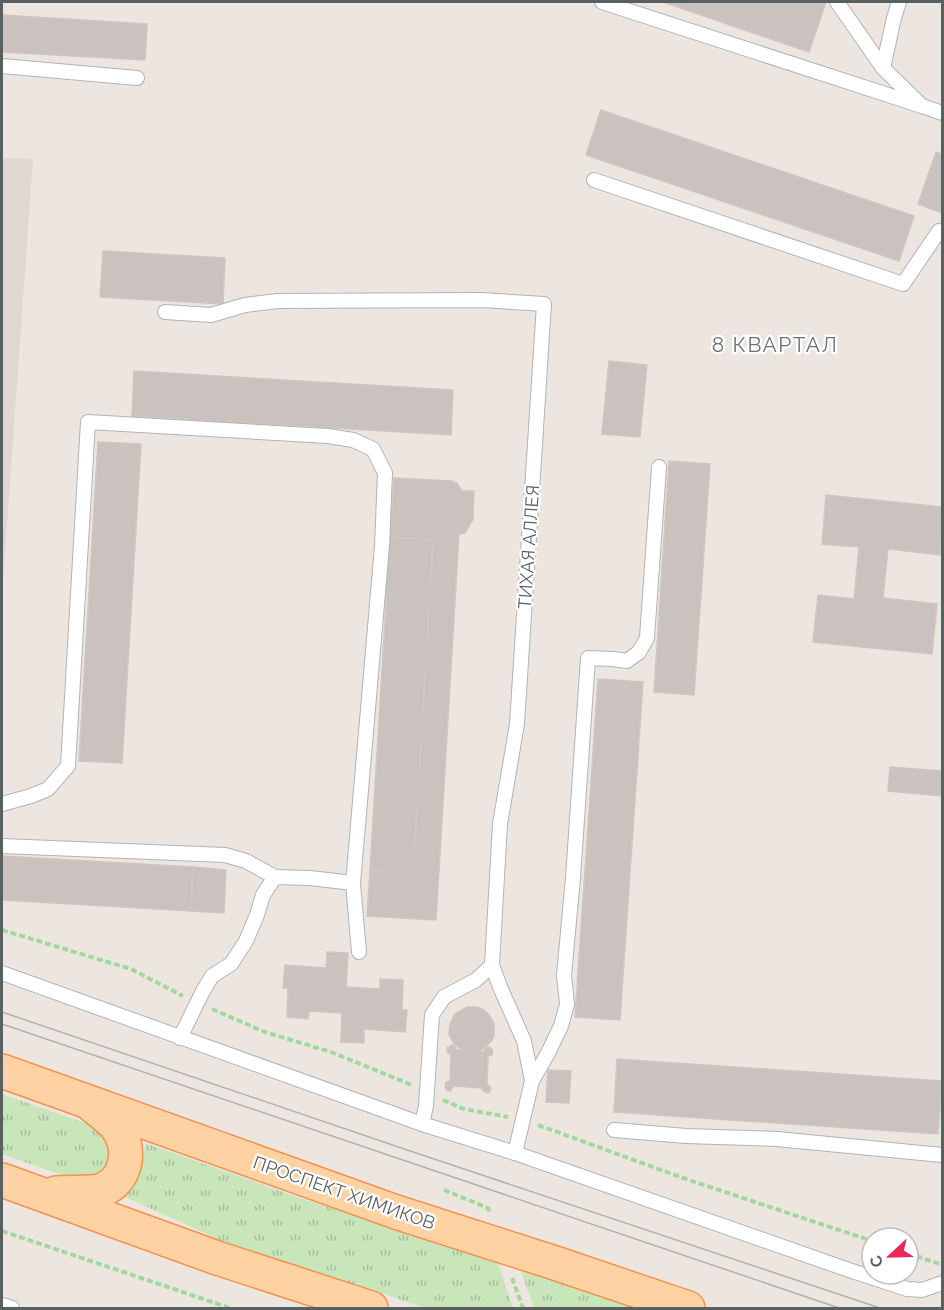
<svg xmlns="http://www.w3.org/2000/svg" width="944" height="1310" viewBox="0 0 944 1310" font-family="Raleway,sans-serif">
  <defs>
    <pattern id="grass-tufts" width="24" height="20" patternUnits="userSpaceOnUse" patternTransform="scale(1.5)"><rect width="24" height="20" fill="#c9e6bb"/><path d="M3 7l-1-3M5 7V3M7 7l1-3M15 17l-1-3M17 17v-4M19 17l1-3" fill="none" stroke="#a6be9b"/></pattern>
  </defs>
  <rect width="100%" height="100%" fill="#ede6e0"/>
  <path fill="#dfd7d1" d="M2 158 33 159 2 594Z"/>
  <g fill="url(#grass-tufts)">
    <path d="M2 1094 100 1128 113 1148 103 1177 73 1179 2 1154Z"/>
    <path d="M145 1143 303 1199 498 1263 513 1308H426L222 1241 123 1196C140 1179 144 1166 145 1143Z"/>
    <path d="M521 1271 635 1308H534Z"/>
  </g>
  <g fill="#cac2bf" stroke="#d2c5be" stroke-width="1.5">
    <path d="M663 2H826L809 52Z"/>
    <path d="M2 15 147 24 145 60 2 52Z"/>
    <path d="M601 110 914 216 899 261 586 155Z"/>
    <path d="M936 152 942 154V213L918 204Z"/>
    <path d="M103 251 225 258 223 304 100 297Z"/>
    <path d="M609 361 647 365 640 437 602 434Z"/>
    <path d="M134 371 453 390 451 435 132 416Z"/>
    <path d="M98 442 141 444 122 763 79 761Z"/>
    <path d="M669 461 710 464 694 695 654 692Z"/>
    <path d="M394 478 452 481 457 483 462 491H474L473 519 465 533 459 534 436 920 367 916 370 870 413 873 433 540 390 537Z"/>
    <path d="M826 495 942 507V530L940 555 888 549 883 598 937 604 932 654 813 642 818 595 854 599 859 547 822 544Z"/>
    <path d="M390 537 433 540 413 873 370 870Z"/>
    <path d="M598 679 643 682 620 1020 575 1017Z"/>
    <path d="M890 767 942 771V796L888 791Z"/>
    <path d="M2 856 193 867 191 911 2 900Z"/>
    <path d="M193 867 226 870 224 913 191 911Z"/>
    <path d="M327 952 348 953 346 987 380 989V979L403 980 402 1010H407L405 1032 364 1029V1043L341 1042 342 1013 309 1011 308 1019 287 1017 288 988H283L285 965 326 968Z"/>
    <path d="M467 1007H477L484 1010 488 1014 494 1023V1035L492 1040 486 1047 479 1051 484 1052 485 1049 489 1047 493 1050 492 1055 488 1056 487 1084 491 1088 490 1092 488 1093 483 1091 482 1088 454 1086 450 1091 447 1090 445 1087 446 1082 450 1081 451 1055 447 1052V1048L452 1045 455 1047 456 1050H462L454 1044 449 1034 450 1024 455 1014Z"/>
    <path d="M617 1059 942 1081 938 1134 614 1112Z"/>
    <path d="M548 1070 571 1071 569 1103 546 1102Z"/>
  </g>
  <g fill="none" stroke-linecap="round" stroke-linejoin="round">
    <g stroke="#aeb4b7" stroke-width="16">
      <g id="lane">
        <path d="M602 2 922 106"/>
        <path d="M837 2 883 68 922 106 942 113"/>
        <path d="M2 66 137 78"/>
        <path d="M883 68 894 18 899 2"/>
        <path d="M594 180 903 284 939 231 942 232"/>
        <path d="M165 312 211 315 245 305 278 301 481 300 544 304 517 724 500 824 492 965 500 987 524 1041 532 1081"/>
        <path d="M2 804 31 796 48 789 68 766 88 422 328 436 353 440 373 449 385 473 382 546 353 883"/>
        <path d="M2 846 225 855 246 861 275 877"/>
        <path d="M2 973 422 1124 515 1153 849 1270 907 1289 922 1290 942 1283"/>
        <path d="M180 1038 203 991 212 976 231 964 246 941 257 915 263 895 275 877 310 878 353 883 359 952"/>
        <path d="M422 1124 426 1106 432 1015 444 997 476 980 492 965"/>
        <path d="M614 1130 686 1136 777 1139 942 1155"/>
        <path d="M515 1153 532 1081 548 1053 561 1026 567 1004 564 975 573 878 588 658 613 659 627 661 639 652 647 638 659 467"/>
        <path d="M2 1305 12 1308"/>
      </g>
    </g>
    <g stroke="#f6914f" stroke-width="36">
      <g id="primary">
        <path d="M2 1071 396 1212 555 1263 688 1308"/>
        <path d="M2 1180 217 1258 371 1308"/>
        <path d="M56 1193C68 1192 88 1193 99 1191 128 1183 133 1146 115 1125 109 1118 100 1112 93 1106"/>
      </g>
    </g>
    <g stroke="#a2d89e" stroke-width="4" stroke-dasharray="6 3" stroke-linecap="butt">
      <path d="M2 930 131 969 183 996"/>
      <path d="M212 1009 265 1032 331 1052 412 1085"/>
      <path d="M443 1100 464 1109 508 1117"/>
      <path d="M538 1125 683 1178 872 1241"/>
      <path d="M444 1190 488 1208 490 1214"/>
      <path d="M2 1231 230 1308"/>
      <path d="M908 1253 942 1265"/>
      <path d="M512 1278 523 1308"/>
    </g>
    <use href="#lane" stroke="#fff" stroke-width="14"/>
    <use href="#primary" stroke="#ffd2a3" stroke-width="33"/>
    <g stroke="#b0b1b2" stroke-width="1.5">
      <path d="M2 1012 419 1154 880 1308"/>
      <path d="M2 1024 839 1308"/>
    </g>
  </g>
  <g text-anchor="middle" stroke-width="4.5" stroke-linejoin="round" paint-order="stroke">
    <g font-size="18" fill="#596062" stroke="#fff">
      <text transform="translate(529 547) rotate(-86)" y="6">ТИХАЯ АЛЛЕЯ</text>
      <text transform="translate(344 1193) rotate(19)" y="6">ПРОСПЕКТ ХИМИКОВ</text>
    </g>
    <g font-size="21" letter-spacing="1.5" fill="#6a7274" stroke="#fff">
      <text x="775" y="352">8 КВАРТАЛ</text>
    </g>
  </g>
  <rect width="944" height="1310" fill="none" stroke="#596062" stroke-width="6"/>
  <g transform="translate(890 1256) rotate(248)"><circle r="28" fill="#ffffff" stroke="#bdbfc0" stroke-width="1.5"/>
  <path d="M0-4.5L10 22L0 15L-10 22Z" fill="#ef2457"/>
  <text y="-9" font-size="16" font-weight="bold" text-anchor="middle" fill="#596062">С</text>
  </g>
</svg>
